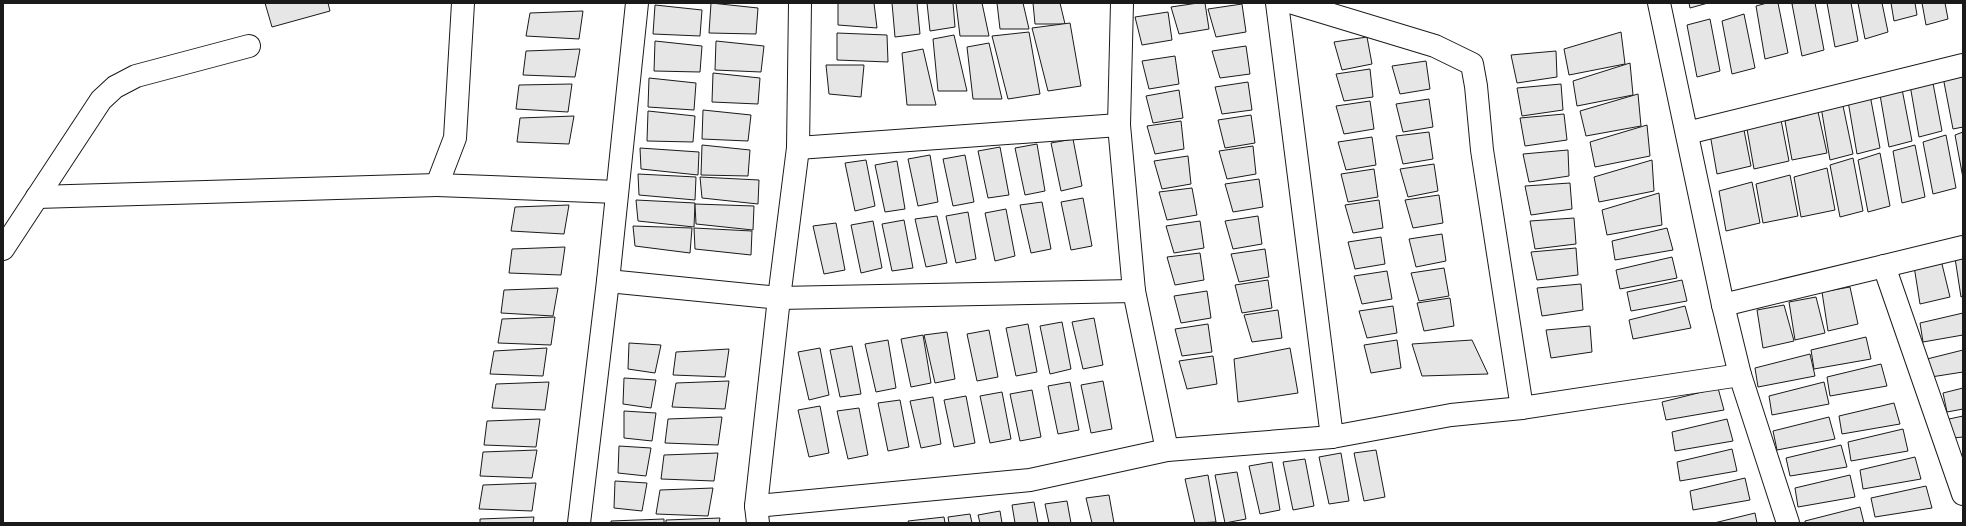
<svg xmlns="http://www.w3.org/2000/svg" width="1966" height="526" viewBox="0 0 1966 526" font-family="Quicksand,sans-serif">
  <rect width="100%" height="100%" fill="#fff"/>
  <g fill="#e6e6e6" stroke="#1a1a1a">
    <path d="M265 3H328L330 11 272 27Z"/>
    <path d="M711 3 758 8 756 34 709 33Z"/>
    <path d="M838 3H874L877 28 838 25Z"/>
    <path d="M892 3H917L920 34 895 37Z"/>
    <path d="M927 3H953L955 27 930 31Z"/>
    <path d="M956 3H982L989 36H960Z"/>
    <path d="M997 3H1023L1029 29H1000Z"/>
    <path d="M1033 3H1060L1065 24H1035Z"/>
    <path d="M1198 3H1205L1209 29 1179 34 1171 7Z"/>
    <path d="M1689 3H1708L1690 8Z"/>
    <path d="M1767 3H1778L1788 53 1765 59 1756 6Z"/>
    <path d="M1796 3H1815L1824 50 1802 56 1792 4Z"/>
    <path d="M1827 3H1851L1858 41 1835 47Z"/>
    <path d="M1858 3H1882L1888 32 1865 39Z"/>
    <path d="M1891 3H1915L1917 15 1894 21Z"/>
    <path d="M1922 3H1945L1948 19 1926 25Z"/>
    <path d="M1242 4 1246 32 1216 37 1208 9Z"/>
    <path d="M655 5 702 10 700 36 653 34Z"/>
    <path d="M583 11 579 39 526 36 530 13Z"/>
    <path d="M1168 12 1172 40 1142 45 1135 17Z"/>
    <path d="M1744 14 1755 68 1732 74 1722 21Z"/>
    <path d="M1710 19 1720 71 1697 77 1687 25Z"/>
    <path d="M1070 23 1081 86 1048 91 1032 28Z"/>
    <path d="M1029 32 1040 94 1008 99 992 36Z"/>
    <path d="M1621 32 1625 64 1569 75 1564 49Z"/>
    <path d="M837 33 887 35 888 62 837 60Z"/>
    <path d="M954 35 967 91H938L933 39Z"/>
    <path d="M1367 37 1372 64 1342 70 1334 42Z"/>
    <path d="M655 41 702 46 700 72 654 71Z"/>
    <path d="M716 41 764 46 761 72 715 70Z"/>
    <path d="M989 43 1002 99H973L967 47Z"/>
    <path d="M1246 46 1250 74 1220 78 1212 51Z"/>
    <path d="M580 49 575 77 523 75 526 51Z"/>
    <path d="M923 49 936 105H907L902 53Z"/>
    <path d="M1556 51 1557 77 1517 83 1511 55Z"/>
    <path d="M1175 56 1179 84 1149 89 1142 61Z"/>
    <path d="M1426 61 1430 89 1400 94 1392 66Z"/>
    <path d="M1630 63 1633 95 1577 106 1573 81Z"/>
    <path d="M826 65H864L861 97 829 94Z"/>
    <path d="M1370 69 1373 97 1344 101 1336 74Z"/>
    <path d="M1963 71V127L1953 129 1943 77Z"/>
    <path d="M713 73 760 78 758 104 712 102Z"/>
    <path d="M649 78 696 83 694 110 648 107Z"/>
    <path d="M1932 78 1942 131 1919 137 1910 85Z"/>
    <path d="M1248 82 1252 110 1222 114 1215 87Z"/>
    <path d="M572 84 568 112 516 109 519 85Z"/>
    <path d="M1561 84 1563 110 1522 116 1517 88Z"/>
    <path d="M1902 89 1912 141 1889 147 1880 95Z"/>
    <path d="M1179 90 1183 118 1153 123 1146 96Z"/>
    <path d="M1638 94 1641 126 1586 136 1580 111Z"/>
    <path d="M1870 95 1880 148 1857 154 1848 101Z"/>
    <path d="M1429 99 1433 127 1403 132 1396 104Z"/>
    <path d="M1370 101 1374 129 1344 134 1336 106Z"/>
    <path d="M1842 101 1853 154 1830 160 1821 107Z"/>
    <path d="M703 110 751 115 748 141 702 139Z"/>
    <path d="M648 111 695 116 693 142 647 141Z"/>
    <path d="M1818 112 1827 153 1792 160 1785 121Z"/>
    <path d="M1564 114 1567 140 1525 146 1520 118Z"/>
    <path d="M1251 115 1255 143 1225 148 1218 120Z"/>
    <path d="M574 116 569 144 517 142 520 118Z"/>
    <path d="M1781 120 1789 161 1754 169 1747 129Z"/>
    <path d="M1181 121 1184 149 1155 154 1147 126Z"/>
    <path d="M1647 125 1650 156 1595 167 1590 142Z"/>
    <path d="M1743 125 1751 166 1717 174 1710 134Z"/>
    <path d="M1429 132 1433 159 1403 164 1396 136Z"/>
    <path d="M1963 132V178L1955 135Z"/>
    <path d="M1946 135 1956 188 1933 194 1923 142Z"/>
    <path d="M1372 137 1376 165 1346 170 1338 142Z"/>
    <path d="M1073 139 1082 186 1061 191 1051 143Z"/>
    <path d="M1037 144 1045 191 1025 195 1015 148Z"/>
    <path d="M702 145 750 150 748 176 701 175Z"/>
    <path d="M1915 145 1925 197 1902 203 1893 151Z"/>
    <path d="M1253 146 1256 174 1227 179 1219 151Z"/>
    <path d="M1000 147 1009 195 988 198 978 151Z"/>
    <path d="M640 148 699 152 698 175 641 169Z"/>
    <path d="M1568 150 1569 176 1529 182 1523 154Z"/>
    <path d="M1880 153 1890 206 1868 212 1858 160Z"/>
    <path d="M930 155 938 202 918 206 908 159Z"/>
    <path d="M965 155 974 202 953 206 943 159Z"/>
    <path d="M1188 156 1191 184 1162 189 1154 161Z"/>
    <path d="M1853 158 1863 211 1840 217 1830 165Z"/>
    <path d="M866 160 875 206 855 211 845 163Z"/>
    <path d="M1652 160 1654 191 1599 202 1594 177Z"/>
    <path d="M897 161 905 209 885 212 875 165Z"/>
    <path d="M1434 164 1438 191 1408 197 1400 169Z"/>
    <path d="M1827 168 1835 210 1801 217 1794 177Z"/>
    <path d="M1374 169 1378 197 1348 202 1341 174Z"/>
    <path d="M638 174 696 177 695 200 639 195Z"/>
    <path d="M1790 175 1798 216 1763 223 1756 184Z"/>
    <path d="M700 177 759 180 758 204 702 198Z"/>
    <path d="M1259 179 1263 207 1233 212 1225 184Z"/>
    <path d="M1752 182 1760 223 1726 231 1719 191Z"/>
    <path d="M1570 183 1572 209 1531 215 1525 186Z"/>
    <path d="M1192 188 1197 215 1167 220 1159 192Z"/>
    <path d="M1659 193 1662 225 1607 235 1602 210Z"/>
    <path d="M1439 195 1443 223 1413 228 1405 200Z"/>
    <path d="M1083 198 1092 246 1071 250 1061 202Z"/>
    <path d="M636 200 695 203 694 227 638 221Z"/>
    <path d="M1379 200 1383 228 1353 233 1345 205Z"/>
    <path d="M1042 202 1051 249 1031 253 1020 205Z"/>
    <path d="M695 204 754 206 753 230 696 224Z"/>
    <path d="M569 205 564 234 511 231 515 207Z"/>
    <path d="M1006 209 1015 256 995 261 985 213Z"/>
    <path d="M968 212 976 259 956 263 946 216Z"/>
    <path d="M937 216 947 263 926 267 915 219Z"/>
    <path d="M1258 216 1262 244 1233 249 1225 221Z"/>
    <path d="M1574 218 1576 244 1535 249 1530 221Z"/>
    <path d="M904 220 913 268 892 271 882 224Z"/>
    <path d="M873 221 882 268 861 273 851 225Z"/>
    <path d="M1200 221 1204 248 1174 253 1166 226Z"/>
    <path d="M836 223 845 270 824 274 813 226Z"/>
    <path d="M633 226 692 228 690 253 635 246Z"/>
    <path d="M694 228 752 231 751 255 695 249Z"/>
    <path d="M1667 228 1673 250 1615 260 1612 241Z"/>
    <path d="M1442 234 1446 261 1416 267 1409 239Z"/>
    <path d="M1381 237 1385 264 1355 269 1348 242Z"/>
    <path d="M565 247 561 275 509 273 512 249Z"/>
    <path d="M1576 248 1578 275 1537 280 1531 252Z"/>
    <path d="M1265 249 1269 277 1239 282 1231 254Z"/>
    <path d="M1200 253 1204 280 1175 285 1167 257Z"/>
    <path d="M1672 257 1677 278 1620 289 1616 270Z"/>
    <path d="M1963 257V296L1961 297 1955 258Z"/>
    <path d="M1941 260 1950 297 1920 304 1914 266Z"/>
    <path d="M1444 268 1449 296 1419 301 1411 273Z"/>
    <path d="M1387 271 1392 299 1362 304 1354 276Z"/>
    <path d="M1268 280 1272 308 1242 313 1235 285Z"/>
    <path d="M1682 280 1687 301 1631 311 1627 292Z"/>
    <path d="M1581 284 1583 310 1542 316 1537 288Z"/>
    <path d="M1850 287 1858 324 1828 331 1822 292Z"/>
    <path d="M558 288 553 316 501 313 504 290Z"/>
    <path d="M1207 291 1211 318 1181 323 1174 296Z"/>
    <path d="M1816 297 1825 333 1795 340 1789 302Z"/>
    <path d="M1450 298 1454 326 1424 331 1417 303Z"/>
    <path d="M1784 305 1794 341 1763 348 1757 310Z"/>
    <path d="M1393 306 1397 333 1367 338 1359 311Z"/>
    <path d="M1685 306 1691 328 1633 339 1629 320Z"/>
    <path d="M1278 310 1282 338 1252 342 1244 315Z"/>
    <path d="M1963 313V335L1923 342 1920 323Z"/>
    <path d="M555 317 551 345 498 343 502 319Z"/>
    <path d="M1094 318 1103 365 1083 369 1072 322Z"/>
    <path d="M1062 322 1071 369 1050 374 1040 326Z"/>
    <path d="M1028 324 1037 372 1016 376 1006 328Z"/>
    <path d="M1208 324 1212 352 1182 356 1175 329Z"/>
    <path d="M1590 326 1592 352 1551 358 1546 330Z"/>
    <path d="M989 330 998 377 977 381 967 334Z"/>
    <path d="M947 332 955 379 935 383 924 335Z"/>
    <path d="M923 335 931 383 911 387 901 339Z"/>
    <path d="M1866 337 1871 359 1814 369 1811 350Z"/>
    <path d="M888 340 896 388 876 392 865 344Z"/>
    <path d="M1397 340 1401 368 1371 373 1364 345Z"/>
    <path d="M1472 340 1488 374 1422 376 1412 344Z"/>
    <path d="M629 343 661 345 655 373 628 369Z"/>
    <path d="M852 346 861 394 840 397 830 350Z"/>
    <path d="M547 348 543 376 490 374 494 351Z"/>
    <path d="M820 348 829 395 809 400 798 352Z"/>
    <path d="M1290 348 1298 393 1238 402 1234 359Z"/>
    <path d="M729 349 725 377 673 375 676 352Z"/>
    <path d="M1963 350V372L1931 377 1927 359Z"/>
    <path d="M1810 354 1815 376 1758 387 1755 368Z"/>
    <path d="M1213 356 1217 384 1187 389 1179 361Z"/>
    <path d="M1881 364 1887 386 1830 396 1827 377Z"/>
    <path d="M624 378 656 380 651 408 623 404Z"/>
    <path d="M729 381 725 409 672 407 676 383Z"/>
    <path d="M1103 381 1112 429 1091 433 1081 385Z"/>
    <path d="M549 382 545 410 492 408 496 384Z"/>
    <path d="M1070 382 1079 430 1058 434 1048 386Z"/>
    <path d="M1824 382 1829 404 1772 415 1769 396Z"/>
    <path d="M1718 388 1724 410 1666 420 1662 402Z"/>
    <path d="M1963 388V409L1947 412 1943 393Z"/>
    <path d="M1032 390 1041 437 1020 441 1010 394Z"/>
    <path d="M1002 392 1011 439 990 443 980 396Z"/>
    <path d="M966 396 975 443 954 447 944 400Z"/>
    <path d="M933 397 941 444 921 448 910 401Z"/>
    <path d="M900 400 909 447 888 451 878 403Z"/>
    <path d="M1894 403 1900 424 1842 434 1839 416Z"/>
    <path d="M820 406 829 453 809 457 798 410Z"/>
    <path d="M859 408 868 455 848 459 837 411Z"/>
    <path d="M624 411 656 413 652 441 624 438Z"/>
    <path d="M1963 416V437L1953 438 1949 419Z"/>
    <path d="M722 417 718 445 665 443 668 419Z"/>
    <path d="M1829 417 1835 439 1777 450 1773 431Z"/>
    <path d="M540 419 536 447 484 445 487 421Z"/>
    <path d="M1727 419 1733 441 1675 451 1672 432Z"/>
    <path d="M1903 429 1908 451 1851 461 1848 442Z"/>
    <path d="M1841 445 1847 467 1790 476 1786 458Z"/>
    <path d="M619 446 651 448 646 476 618 473Z"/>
    <path d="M1732 449 1737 471 1680 481 1677 462Z"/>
    <path d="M537 450 532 478 480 476 483 452Z"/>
    <path d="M1376 450 1385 497 1364 501 1354 453Z"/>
    <path d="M718 453 714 481 661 479 664 455Z"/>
    <path d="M1341 453 1349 501 1329 504 1319 457Z"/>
    <path d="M1915 457 1921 479 1863 489 1860 470Z"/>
    <path d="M1305 459 1314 506 1293 510 1283 462Z"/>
    <path d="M1272 462 1280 510 1260 514 1249 466Z"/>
    <path d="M1237 472 1246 519 1225 523 1215 475Z"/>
    <path d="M1208 475 1216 522 1195 523 1185 479Z"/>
    <path d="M1850 475 1855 497 1798 507 1795 488Z"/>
    <path d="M1745 478 1750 500 1693 510 1690 491Z"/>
    <path d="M615 481 647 483 642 511 614 508Z"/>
    <path d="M536 483 532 511 479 509 483 485Z"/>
    <path d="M1926 486 1932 508 1875 517 1871 498Z"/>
    <path d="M713 488 708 516 656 514 660 490Z"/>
    <path d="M1109 495 1114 523H1092L1086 498Z"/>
    <path d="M1067 501 1071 523H1049L1045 504Z"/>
    <path d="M1034 502 1038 523H1015L1012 505Z"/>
    <path d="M1860 507 1864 523H1805V521Z"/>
    <path d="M1000 511 1002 523H980L978 515Z"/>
    <path d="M1755 513 1757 523H1714Z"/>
    <path d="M970 514 972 523H949L948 517Z"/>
    <path d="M534 517 533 523H480V519Z"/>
    <path d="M944 517 945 523H909L908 521Z"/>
    <path d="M720 518 719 523H666V520Z"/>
    <path d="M664 519V523H611V521Z"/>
  </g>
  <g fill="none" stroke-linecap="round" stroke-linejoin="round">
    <g stroke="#1a1a1a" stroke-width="24">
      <g id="minor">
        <path d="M1122 3 1119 125 1134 291 1167 450"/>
        <path d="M1277 3 1332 437"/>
        <path d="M1293 3 1435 46 1472 64 1476 86 1482 150 1522 408"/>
        <path d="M1659 3 1723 305 1740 375 1788 523"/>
        <path d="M1687 133 1963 65"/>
        <path d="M798 148 1119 125"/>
        <path d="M437 185 617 192"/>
        <path d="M37 197 437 185 455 138 463 3"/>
        <path d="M3 249 101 100 115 87 136 76 249 46"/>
        <path d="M1884 266 1963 494"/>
        <path d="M608 281 779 298 1134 291"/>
        <path d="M1723 305 1963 247"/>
        <path d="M756 506 1030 480 1167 450 1332 437 1451 415 1522 408 1740 375"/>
        <path d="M579 523 608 281 637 3"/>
        <path d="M758 523 756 506 779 298 798 148 800 3"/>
      </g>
    </g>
    <use href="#minor" stroke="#fff" stroke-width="22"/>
  </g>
  <rect width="1966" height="526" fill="none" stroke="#1a1a1a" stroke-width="8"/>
</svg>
